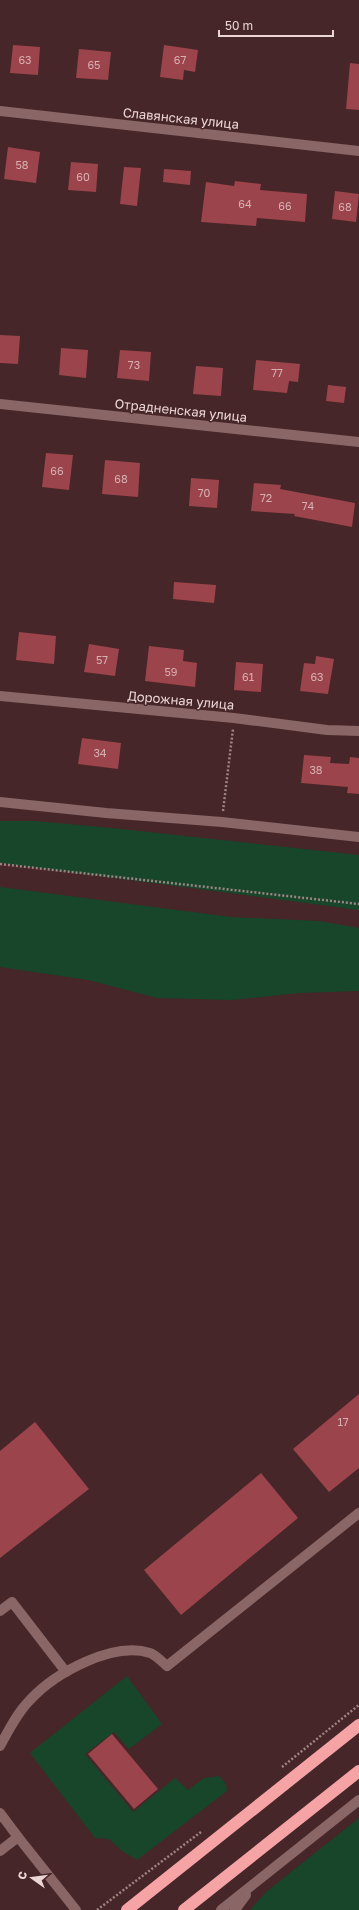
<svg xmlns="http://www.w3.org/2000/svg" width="359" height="1910" viewBox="0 0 359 1910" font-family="'Golos Text',sans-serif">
  <rect width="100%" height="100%" fill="#462628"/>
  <g fill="#17462b">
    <path d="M0 821H35L112 828 359 855V910L0 863Z"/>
    <path d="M0 887 231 917 319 921 359 928V991L299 993 232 1000 157 998 88 980 0 967Z"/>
    <path d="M127 1676 162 1724 129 1749 114 1732 85 1754 133 1812 175 1778 188 1790 204 1778 219 1776 226 1784 227 1791 137 1860 122 1851 109 1839 95 1838 30 1753Z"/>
    <path d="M359 1818V1910H250L266 1892Z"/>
  </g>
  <g fill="#9b444b">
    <path d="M13 45 40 47 38 75 10 73Z"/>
    <path d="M164 45 198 50 195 72 184 70 183 80 160 77Z"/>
    <path d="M79 49 111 52 108 80 76 78Z"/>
    <path d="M350 63 359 64V110L346 109Z"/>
    <path d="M8 147 40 152 36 183 4 179Z"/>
    <path d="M71 162 98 164 96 192 68 190Z"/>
    <path d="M124 167 141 168 137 206 120 204Z"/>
    <path d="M164 169 191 171 190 185 163 182Z"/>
    <path d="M235 181 261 184 260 190 307 194 305 222 257 218 256 226 201 222 206 182 234 186Z"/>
    <path d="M335 191 359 194 356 222 332 219Z"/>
    <path d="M0 335 20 336 18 364 0 363Z"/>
    <path d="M61 348 88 350 86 378 59 375Z"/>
    <path d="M120 350 151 352 149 381 117 378Z"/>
    <path d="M256 360 300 364 298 382 289 381 287 393 253 390Z"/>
    <path d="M196 366 223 368 221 396 193 394Z"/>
    <path d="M328 385 346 387 344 403 326 401Z"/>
    <path d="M46 453 73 455 69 490 42 487Z"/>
    <path d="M105 460 140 463 138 497 102 494Z"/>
    <path d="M191 478 219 480 217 508 189 506Z"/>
    <path d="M254 483 281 485 280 489 355 503 352 527 294 516 295 514 251 511Z"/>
    <path d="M174 582 216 585 214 603 173 599Z"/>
    <path d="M19 632 56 636 54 664 16 660Z"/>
    <path d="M89 644 119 649 115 676 84 672Z"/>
    <path d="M149 646 184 650 183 661 197 663 195 687 145 681Z"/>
    <path d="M316 656 334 659 328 694 300 691 304 663 315 664Z"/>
    <path d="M236 662 263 664 261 692 234 690Z"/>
    <path d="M82 738 121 743 118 769 78 764Z"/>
    <path d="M304 755 331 757 330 763 349 764 350 757 359 758V794L347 793 348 787 301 783Z"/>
    <path d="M359 1394V1468L329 1492 293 1449Z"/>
    <path d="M35 1422 89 1489 0 1558V1451Z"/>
    <path d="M261 1473 298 1518 181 1615 144 1570Z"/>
    <path d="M112 1734 158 1789 134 1809 88 1754Z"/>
  </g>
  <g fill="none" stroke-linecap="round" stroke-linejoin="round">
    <g stroke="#9f8485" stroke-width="2.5" stroke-dasharray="2 2" stroke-linecap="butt">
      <path d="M223 811 233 729"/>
      <path d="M0 864 359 904"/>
      <path d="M282 1767 359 1705"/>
      <path d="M97 1910 201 1832"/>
    </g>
    <g stroke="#8a6666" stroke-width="10">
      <path d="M0 111 359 151"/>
      <path d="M0 404 359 442"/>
      <path d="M0 696 234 718 327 730 359 731"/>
      <path d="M0 802 106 813 222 822 359 837"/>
      <path d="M0 1611 12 1602 66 1672"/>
      <path d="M0 1746C9 1730 17 1713 30 1700 55 1673 113 1641 150 1653 156 1655 162 1662 167 1666L359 1513"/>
      <path d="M0 1813 18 1837"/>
      <path d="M0 1851 18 1837 76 1910"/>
      <path d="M221 1910 359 1800"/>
      <path d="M235 1910 246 1895"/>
    </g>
    <g stroke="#f5a3a5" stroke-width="12">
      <path d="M127 1910 359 1725"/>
      <path d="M184 1910 359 1771"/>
    </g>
  </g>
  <g text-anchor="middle" stroke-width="3" stroke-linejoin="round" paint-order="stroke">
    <g font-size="11" fill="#d7b1b2">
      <text x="25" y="64">63</text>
      <text x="180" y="64">67</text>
      <text x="94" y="69">65</text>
      <text x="22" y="169">58</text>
      <text x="83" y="181">60</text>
      <text x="245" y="208">64</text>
      <text x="285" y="210">66</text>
      <text x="345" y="211">68</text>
      <text x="134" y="369">73</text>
      <text x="277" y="377">77</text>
      <text x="57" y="475">66</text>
      <text x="121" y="483">68</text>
      <text x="204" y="497">70</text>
      <text x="266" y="502">72</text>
      <text x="308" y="510">74</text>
      <text x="102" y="664">57</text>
      <text x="171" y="676">59</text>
      <text x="248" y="681">61</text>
      <text x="317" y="681">63</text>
      <text x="100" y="757">34</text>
      <text x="316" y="774">38</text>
      <text x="343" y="1426">17</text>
    </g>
    <g font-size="13" fill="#ebd5d5" stroke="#462628">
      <text transform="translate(181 118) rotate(6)" y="5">Славянская улица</text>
      <text transform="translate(181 410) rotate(6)" y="5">Отрадненская улица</text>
      <text transform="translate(181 700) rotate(5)" y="5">Дорожная улица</text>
    </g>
  </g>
  <g transform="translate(32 1878) rotate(284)" stroke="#462628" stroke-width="3" paint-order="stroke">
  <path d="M0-3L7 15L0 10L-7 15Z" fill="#ebd5d5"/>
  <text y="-6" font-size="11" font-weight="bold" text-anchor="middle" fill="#ebd5d5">С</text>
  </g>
  <path d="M219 30v6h114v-6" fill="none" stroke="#ebd5d5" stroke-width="2"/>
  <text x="225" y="30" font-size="12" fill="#ebd5d5" stroke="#462628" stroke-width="3" paint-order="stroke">50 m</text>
</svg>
